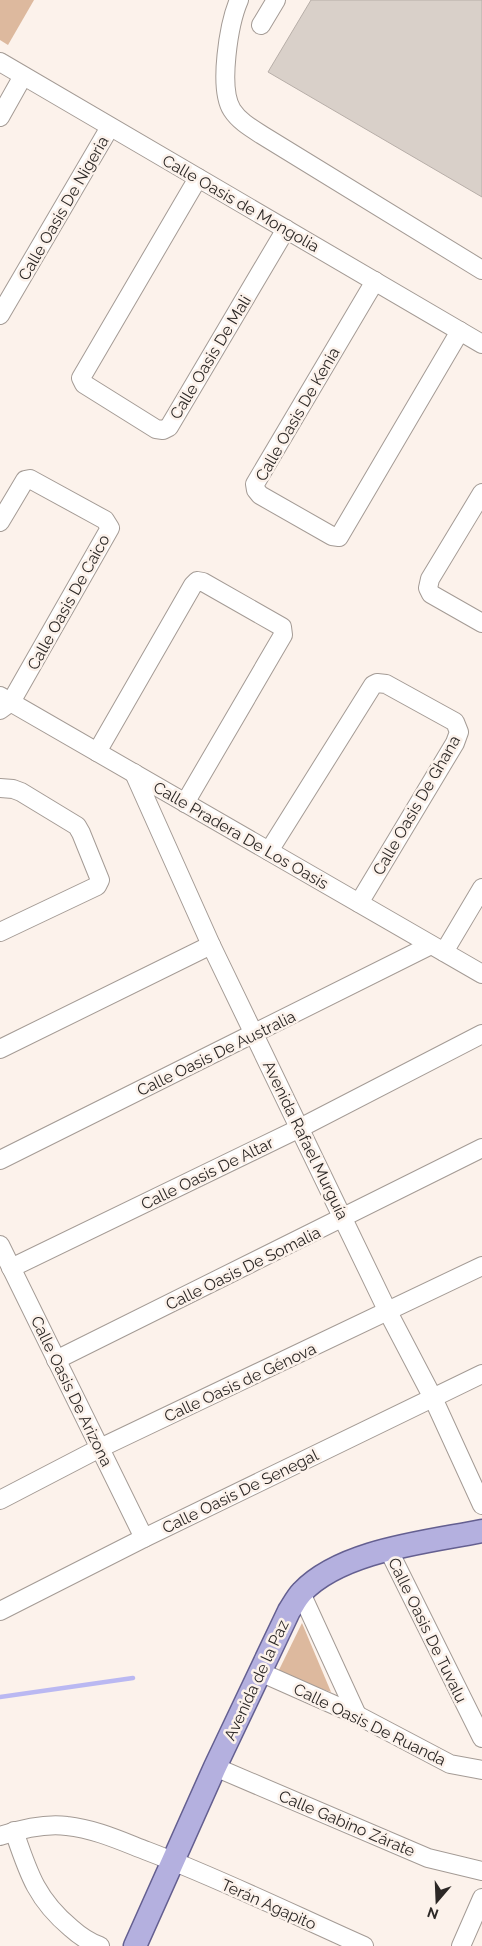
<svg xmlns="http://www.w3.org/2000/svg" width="482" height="1946" viewBox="0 0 482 1946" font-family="Raleway,sans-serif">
  <rect width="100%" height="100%" fill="#fcf2eb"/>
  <g fill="#ddb99e">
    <path d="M0 0H34L8 45 0 40Z"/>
    <path d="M302 1623 331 1692 277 1674Z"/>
  </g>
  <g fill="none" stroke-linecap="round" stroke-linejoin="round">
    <path stroke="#bab8f2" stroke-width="4.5" d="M0 1697 133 1678"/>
  </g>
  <path fill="#d9d0c9" stroke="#b7aea8" d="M311 0H482V197L268 72Z"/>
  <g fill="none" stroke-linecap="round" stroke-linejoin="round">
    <g stroke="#a49b95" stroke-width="20">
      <g id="minor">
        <path d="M239 0C229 23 218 88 232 110 239 121 251 128 262 135L482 270"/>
        <path d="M261 25 276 0"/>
        <path d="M0 62 482 344"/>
        <path d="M0 117 23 76"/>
        <path d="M198 178 81 378 84 384 156 429 163 430 169 427 286 229"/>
        <path d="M375 281 255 484 256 490 260 495 332 536 339 537 460 331"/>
        <path d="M0 315 110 127"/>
        <path d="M482 493 430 579 428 588 431 594 482 623"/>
        <path d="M0 522 25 480 30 479 105 520 110 528 11 702 0 710"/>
        <path d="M0 696 482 974"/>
        <path d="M97 752 193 585 197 581 203 582 282 627 283 635 185 803"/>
        <path d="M134 773 211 945 388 1312 433 1398 482 1505"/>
        <path d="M0 788 13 789 21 792 77 826 81 833 100 880 97 886 0 932"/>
        <path d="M269 851 373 685 377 683 386 684 455 722 459 732 455 743 359 903"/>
        <path d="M444 952 482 888"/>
        <path d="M0 1049 211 945"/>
        <path d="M0 1160 431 945"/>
        <path d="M0 1245 144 1538"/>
        <path d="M11 1268 300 1128 482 1034"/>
        <path d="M56 1360 482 1148"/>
        <path d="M0 1500 100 1448 482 1266"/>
        <path d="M388 1549 482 1738"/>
        <path d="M301 1593 357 1715"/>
        <path d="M0 1611 144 1538 482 1374"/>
        <path d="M260 1672 357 1715 450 1764 482 1770"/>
        <path d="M215 1767 428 1858 482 1871"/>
        <path d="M14 1831C28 1872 36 1899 71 1928 80 1936 88 1942 100 1946"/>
        <path d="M0 1836C21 1829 45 1823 67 1826 95 1829 121 1841 147 1851 221 1879 292 1914 364 1946"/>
        <path d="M461 1946 482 1898"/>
      </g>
    </g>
    <g stroke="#645f90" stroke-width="25">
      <path id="major" d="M135 1946 215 1767 289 1611C293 1605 297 1597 302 1592 342 1550 427 1542 482 1531"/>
    </g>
    <use href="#minor" stroke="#fff" stroke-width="18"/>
    <use href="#major" stroke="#b4b0df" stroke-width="22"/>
  </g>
  <g text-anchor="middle" stroke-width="5" stroke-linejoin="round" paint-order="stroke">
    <g font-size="16" fill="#2c2826" stroke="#fcf2eb">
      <text transform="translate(241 203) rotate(30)" y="6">Calle Oasis de Mongolia</text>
      <text transform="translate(63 208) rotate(-60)" y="6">Calle Oasis De Nigeria</text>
      <text transform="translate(210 357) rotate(-59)" y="6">Calle Oasis De Mali</text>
      <text transform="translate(297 414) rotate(-60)" y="6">Calle Oasis De Kenia</text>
      <text transform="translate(68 602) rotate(-61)" y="6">Calle Oasis De Caico</text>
      <text transform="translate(416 805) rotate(-60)" y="6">Calle Oasis De Ghana</text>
      <text transform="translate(241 835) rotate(30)" y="6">Calle Pradera De Los Oasis</text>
      <text transform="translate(216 1053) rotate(-26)" y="6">Calle Oasis De Australia</text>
      <text transform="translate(306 1140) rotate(64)" y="6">Avenida Rafael Murguía</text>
      <text transform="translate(207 1173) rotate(-26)" y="6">Calle Oasis De Altar</text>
      <text transform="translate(243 1268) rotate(-26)" y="6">Calle Oasis De Somalia</text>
      <text transform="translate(240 1382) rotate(-25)" y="6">Calle Oasis de Génova</text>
      <text transform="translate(72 1391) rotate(64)" y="6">Calle Oasis De Arizona</text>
      <text transform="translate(240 1491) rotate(-26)" y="6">Calle Oasis De Senegal</text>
      <text transform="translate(428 1630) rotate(64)" y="6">Calle Oasis De Tuvalu</text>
      <text transform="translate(256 1680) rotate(-65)" y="6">Avenida de la Paz</text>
      <text transform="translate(370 1724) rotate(26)" y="6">Calle Oasis De Ruanda</text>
      <text transform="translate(347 1823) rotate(23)" y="6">Calle Gabino Zárate</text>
      <text transform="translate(269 1904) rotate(24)" y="6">Terán Agapito</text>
    </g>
  </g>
  <g transform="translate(437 1901) rotate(199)" stroke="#fcf2eb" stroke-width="4" paint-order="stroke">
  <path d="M0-4L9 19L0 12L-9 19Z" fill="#2c2826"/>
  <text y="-8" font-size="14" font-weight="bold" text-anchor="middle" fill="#2c2826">N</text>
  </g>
</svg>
